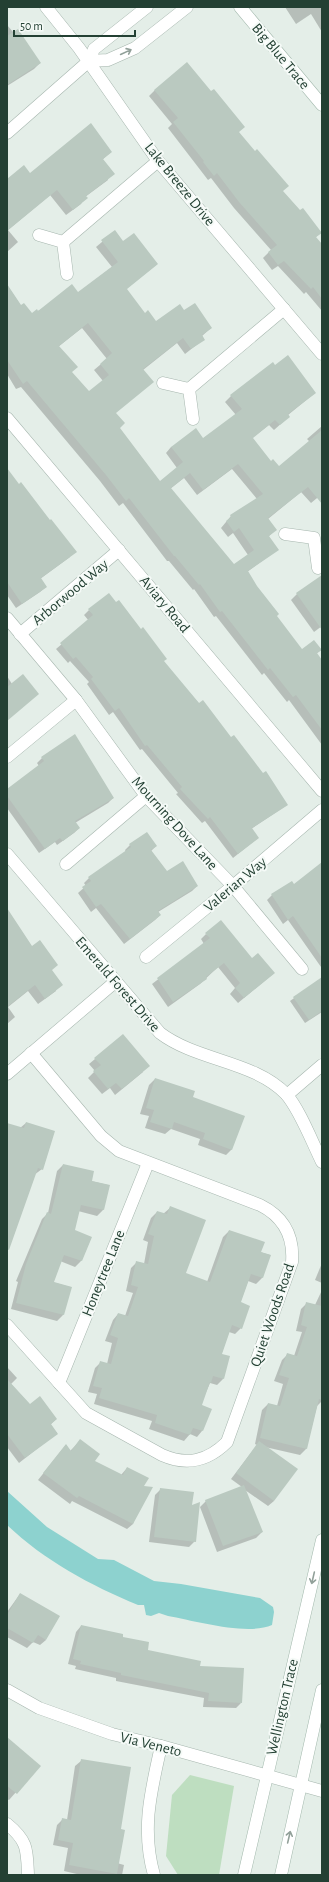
<svg xmlns="http://www.w3.org/2000/svg" width="329" height="1882" viewBox="0 0 329 1882" font-family="'Alegreya Sans',sans-serif">
  <rect width="100%" height="100%" fill="#e4eee8"/>
  <path fill="#bedec0" d="M190 1775 234 1786 219 1875H178L166 1856 172 1795Z"/>
  <path fill="#8dd2cf" d="M7 1491 47 1527 98 1559 114 1560 154 1581 181 1584 260 1598 273 1607 274 1612 272 1625C247 1636 196 1621 168 1616L159 1613 151 1616 146 1615 144 1605H138C90 1585 45 1561 7 1525Z"/>
  <g fill="#0003" fill-rule="evenodd">
    <path d="M285 7H322V32L311 14 296 24Z"/>
    <path d="M7 25 40 63 34 69 7 86Z"/>
    <path d="M155 90 238 132 282 191 320 233 315 238 322 245V311L306 292 304 294 278 266 272 270 263 258 271 250 234 208 211 178 208 180 168 128 172 124 149 96Z"/>
    <path d="M111 152 102 160 108 180 85 197 81 204 66 215 50 195 8 230 18 242 7 252V180Z"/>
    <path d="M115 231 123 242 157 264 126 289 145 314 156 322 184 312 211 328 202 336 204 339 185 354 177 343 143 370 115 413 119 428 160 482 177 468 166 453 171 447 203 440 236 415 225 402 231 396 275 366 315 393 288 415 283 422 274 430 269 425 252 438 271 463 279 467 310 442 307 439 322 426V494L311 503 301 492 268 519 275 530 268 537 277 550 247 572 276 616 302 651 321 650 316 654 322 662V745L289 700 287 702 264 673 262 675 216 616 214 617 194 589 193 590 169 561H167L123 503 119 506 100 481 21 387 16 389 7 374V285L21 306 31 314 78 293 112 267 96 247ZM82 328 107 359 94 370 103 381 89 393 71 373 58 347ZM232 469 257 499 231 516 221 528 228 537 233 533 248 555 234 565 170 489 184 478 197 495Z"/>
    <path d="M7 469 70 557 40 579 46 587 40 592 16 608 7 595Z"/>
    <path d="M322 579V626L314 632 291 600 297 594Z"/>
    <path d="M89 610 163 662 287 805 251 829 258 838 233 858 205 821 202 823 176 794 178 793 142 749 140 750 113 712 109 715 87 684 89 682 70 661 68 663 56 649 89 621 84 615Z"/>
    <path d="M7 676 12 684 7 720Z"/>
    <path d="M42 758 113 798 108 803 75 823 79 828 74 833 57 845 55 842 39 853 7 808V791L39 766 37 763Z"/>
    <path d="M130 845 156 846 151 851 167 872 197 886 192 891 158 912 160 915 155 920 124 944 96 908 91 912 78 893 86 886 84 883 89 878 126 852 125 850Z"/>
    <path d="M322 864V966L321 967 288 920 283 924 267 900 272 895 294 885Z"/>
    <path d="M7 910 32 947 51 971 56 991 38 1004 28 991 8 1007 15 1017 7 1024Z"/>
    <path d="M206 934 274 973 238 1003 230 994 235 988 218 967 200 984 168 1007 152 984 204 944 201 939Z"/>
    <path d="M322 978V1012L305 1023 290 1001Z"/>
    <path d="M95 1059 143 1072 115 1095 110 1088 102 1094 88 1078 95 1071 89 1064Z"/>
    <path d="M155 1079 191 1098 232 1149 226 1155 198 1145 200 1139 171 1129 165 1134 145 1128 149 1116 140 1114 149 1085Z"/>
    <path d="M26 1123 42 1169 34 1175 7 1252V1124L20 1128Z"/>
    <path d="M63 1165 91 1181 108 1185 103 1210 97 1216 78 1211 74 1231 91 1238 81 1261 75 1267 60 1261 52 1282 70 1287 63 1315 57 1321 11 1309 18 1282 16 1281 42 1219 48 1213 57 1171Z"/>
    <path d="M170 1208 185 1274 207 1282 223 1237 229 1231 260 1252 270 1255 262 1278 256 1284 248 1281 240 1303 241 1328 235 1334 229 1332 221 1355 223 1379 217 1385 210 1383 200 1406 202 1431 197 1437 190 1434 184 1441 149 1429 152 1421 94 1404 97 1394 88 1392 95 1368 101 1362 107 1364 112 1343 105 1341 113 1320 118 1314 125 1316 133 1293 126 1291 131 1268 137 1262 144 1264 148 1242 143 1240 151 1218 157 1212 163 1214Z"/>
    <path d="M322 1263V1283L315 1280Z"/>
    <path d="M322 1290V1401L317 1406 306 1449 300 1455 265 1447 274 1501 268 1506 245 1490 262 1532 256 1538 217 1552 200 1507 206 1501 242 1487 231 1479 257 1445 255 1444 262 1410 268 1404 277 1406 283 1384 274 1381 282 1360 288 1354 294 1356 302 1332 296 1331 301 1309 307 1303 315 1305Z"/>
    <path d="M7 1367 17 1378 11 1384 30 1405 56 1419 50 1425 57 1433 19 1463 7 1447Z"/>
    <path d="M80 1441 93 1461 121 1475 127 1468 143 1487 133 1524 127 1529 72 1501 70 1504 38 1480 66 1445 70 1451Z"/>
    <path d="M161 1489 191 1507 195 1541 189 1547 149 1542 155 1495Z"/>
    <path d="M20 1594 46 1640 40 1645 33 1642 27 1648 7 1637V1612Z"/>
    <path d="M81 1626 146 1651 199 1667 241 1703 236 1708 203 1707 204 1698 116 1681V1678L75 1669 76 1666 68 1664 76 1632Z"/>
    <path d="M7 1738 39 1766 9 1800 7 1799Z"/>
    <path d="M81 1761 120 1830 117 1863 124 1865 122 1875H81L64 1871 68 1848 53 1845 57 1825 62 1820H67L75 1766Z"/>
  </g>
  <g fill="#bac9c0" fill-rule="evenodd">
    <path d="M18 29 41 63 7 85V36Z"/>
    <path d="M187 62 211 91 214 89 245 127 239 132 255 151 257 149 289 186 283 191 300 210 303 208 322 233 316 237 322 244V299L313 287 311 289 284 261 278 265 268 252 277 245 239 202 217 173 214 176 203 162 204 161 173 122 178 118 154 90Z"/>
    <path d="M91 123 112 152 103 159 115 174 86 196 88 198 73 210 57 190 7 231V179L24 165 30 173Z"/>
    <path d="M115 230 123 241 134 233 158 264 127 289 145 313 148 310 156 321 180 304 184 310 195 303 212 328 202 335 205 340 191 349 183 338 143 369 154 382 116 413 125 423 120 428 160 481 183 462 171 447 196 428 203 438 242 409 230 395 273 362 275 365 288 355 316 393 288 414 290 417 280 425 275 420 253 438 271 461 273 459 279 466 322 430V504L308 487 268 518 277 530 269 536 279 550 248 571 257 586 279 614 277 616 302 649 314 640 322 650 317 653 322 660V730L296 695 293 697 270 668 268 670 222 611 220 612 200 584 199 585 175 556H174L129 498 126 501 106 475 27 381 23 384 7 360V284L21 305 24 303 32 313 37 309 38 311 72 284 78 292 118 262 101 240ZM88 323 112 353 100 364 109 375 89 391 72 372 78 367 59 346ZM238 464 263 494 230 515 231 517 226 521 234 532 239 528 254 550 234 564 171 488 190 473 203 490Z"/>
    <path d="M7 468 19 484 21 482 50 520 51 519 77 552 41 578 47 587 22 604 7 582Z"/>
    <path d="M322 575V630L296 593Z"/>
    <path d="M109 593 116 602 119 600 141 629 143 627 167 659 164 661 199 703 203 700 231 737 234 735 263 773 266 771 288 805 252 828 259 838 238 854 210 817 208 819 180 789 182 787 147 745 145 746 119 708 115 711 91 679 93 677 76 657 73 659 60 643 93 615 88 609Z"/>
    <path d="M23 674 39 694 7 721V687Z"/>
    <path d="M75 734 114 798 75 821 80 828 63 841 60 838 45 849 7 796V789L44 761 41 757Z"/>
    <path d="M147 832 157 846 151 850 167 871 183 861 198 886 158 911 161 915 130 939 101 904 96 907 82 887 91 881 88 877 131 847 129 844Z"/>
    <path d="M322 862V958L293 916 288 920 271 894 292 881 294 884Z"/>
    <path d="M7 908 32 946 40 940 58 965 52 970 63 985 45 999 35 985 7 1007Z"/>
    <path d="M221 920 252 958 258 953 275 973 244 998 235 988 240 983 224 963 206 977 207 979 173 1002 157 978 210 938 205 933Z"/>
    <path d="M322 977V1011L309 1020 293 997Z"/>
    <path d="M123 1034 150 1066 122 1089 116 1083 108 1089 93 1071 101 1065 94 1058Z"/>
    <path d="M155 1078 195 1091 193 1097 245 1116 232 1150 203 1139 205 1133 174 1122 172 1129 150 1122 154 1110 146 1108Z"/>
    <path d="M26 1122 55 1131 43 1170 38 1168 9 1250 7 1249V1123L24 1128Z"/>
    <path d="M63 1164 94 1171 92 1181 110 1185 104 1210 81 1205 75 1230 92 1237 82 1261 64 1255 54 1282 72 1287 64 1315 16 1303 26 1264 47 1212 51 1214Z"/>
    <path d="M170 1206 206 1220 186 1273 210 1282 229 1230 265 1242 261 1252 271 1255 263 1278 251 1274 241 1302 250 1306 242 1329 232 1325 222 1354 230 1356 224 1379 213 1376 211 1383 210 1382 202 1405 212 1409 203 1431 193 1428 190 1435 155 1423 157 1415 99 1398 102 1388 93 1386 100 1361 111 1364 118 1338 110 1335 118 1313 128 1316 138 1287 131 1285 136 1261 148 1264 154 1236 148 1234 157 1211 167 1214Z"/>
    <path d="M306 1302 322 1306V1400L319 1399 307 1449 260 1438 268 1403 280 1406 289 1378 279 1375 287 1353 297 1356 307 1327 301 1325Z"/>
    <path d="M7 1379 30 1404 40 1396 57 1419 51 1424 58 1434 25 1458 7 1434Z"/>
    <path d="M80 1439 100 1454 95 1461 123 1475 127 1467 149 1478 144 1486 153 1487 133 1524 79 1496 77 1498 43 1473 66 1444 71 1451Z"/>
    <path d="M259 1441 298 1469 274 1501 236 1473Z"/>
    <path d="M244 1485 263 1532 223 1546 205 1500Z"/>
    <path d="M160 1488 194 1492 192 1505 200 1502 196 1542 154 1537Z"/>
    <path d="M20 1593 60 1616 46 1640 38 1635 33 1643 7 1628V1615Z"/>
    <path d="M81 1625 123 1634V1637L149 1642 148 1650 201 1661 200 1666 244 1668 242 1703 208 1701 209 1693 121 1675V1673L80 1664 81 1661 73 1659Z"/>
    <path d="M7 1737 41 1766 17 1794 7 1786Z"/>
    <path d="M81 1759 131 1767 121 1829 125 1830 117 1874 69 1865 73 1843 58 1840 62 1818 71 1820Z"/>
  </g>
  <g fill="none" stroke-linecap="round" stroke-linejoin="round">
    <g stroke="#a6b6ae" stroke-width="13">
      <g id="street">
        <path d="M46 7 79 48 158 161 322 354"/>
        <path d="M89 61 108 60 135 48 187 7"/>
        <path d="M7 133 89 61 94 49 147 7"/>
        <path d="M39 235 63 242 67 274"/>
        <path d="M63 242 158 161"/>
        <path d="M163 383 189 389 193 419"/>
        <path d="M189 389 284 309"/>
        <path d="M7 418 322 791"/>
        <path d="M285 534 314 538 318 568"/>
        <path d="M7 618 76 700 146 796 233 886 302 969"/>
        <path d="M20 634 119 550"/>
        <path d="M7 757 76 700"/>
        <path d="M7 854 160 1033C197 1061 254 1061 286 1094 300 1110 312 1142 322 1162"/>
        <path d="M66 864 146 796"/>
        <path d="M146 957 233 886 322 810"/>
        <path d="M7 1074 115 982"/>
        <path d="M287 1095 322 1065"/>
        <path d="M7 1325 86 1413 162 1455C187 1466 208 1461 227 1442L292 1262C294 1236 284 1217 260 1205L119 1151 101 1136 31 1053"/>
        <path d="M59 1383 148 1163"/>
        <path d="M7 1690 39 1708 112 1734 161 1746 322 1791"/>
        <path d="M7 1824C28 1841 27 1850 28 1875"/>
        <path d="M154 1875C141 1829 151 1791 161 1746"/>
      </g>
    </g>
    <g stroke="#a3b9ad" stroke-width="13">
      <g id="secondary">
        <path d="M240 7 322 105"/>
        <path d="M244 1875 322 1540"/>
        <path d="M281 1875 322 1690"/>
      </g>
    </g>
    <use href="#street" stroke="#fff" stroke-width="12"/>
    <use href="#secondary" stroke="#fff" stroke-width="12"/>
  </g>
  <defs><path id="oneway-shaft" d="M-6 0H5M1.5-3L5.5 0L1.5 3" fill="none" stroke-width="1.6" stroke-linecap="round" stroke-linejoin="round"/></defs>
  <g stroke="#91a099">
    <use href="#oneway-shaft" transform="translate(126 52) rotate(-25)"/>
    <use href="#oneway-shaft" transform="translate(313 1578) rotate(103)"/>
    <use href="#oneway-shaft" transform="translate(289 1837) rotate(-77)"/>
  </g>
  <g text-anchor="middle" stroke-width="4" stroke-linejoin="round" paint-order="stroke">
    <g font-size="15" fill="#234033" stroke="#f5faf7">
      <text transform="translate(281 56) rotate(50)" y="5">Big Blue Trace</text>
      <text transform="translate(180 184) rotate(51)" y="5">Lake Breeze Drive</text>
      <text transform="translate(70 592) rotate(-40)" y="5">Arborwood Way</text>
      <text transform="translate(165 604) rotate(50)" y="5">Aviary Road</text>
      <text transform="translate(175 823) rotate(48)" y="5">Mourning Dove Lane</text>
      <text transform="translate(235 884) rotate(-40)" y="5">Valerian Way</text>
      <text transform="translate(118 984) rotate(49)" y="5">Emerald Forest Drive</text>
      <text transform="translate(103 1273) rotate(-68)" y="5">Honeytree Lane</text>
      <text transform="translate(272 1315) rotate(-71)" y="5">Quiet Woods Road</text>
      <text transform="translate(282 1707) rotate(-77)" y="5">Wellington Trace</text>
      <text transform="translate(151 1744) rotate(14)" y="5">Via Veneto</text>
    </g>
  </g>
  <rect width="329" height="1882" fill="none" stroke="#234033" stroke-width="16"/>
  <path d="M14 30v6h121v-6" fill="none" stroke="#234033" stroke-width="2"/>
  <text x="20" y="30" font-size="12" fill="#234033" stroke="#f5faf7" stroke-width="3" paint-order="stroke">50 m</text>
</svg>
